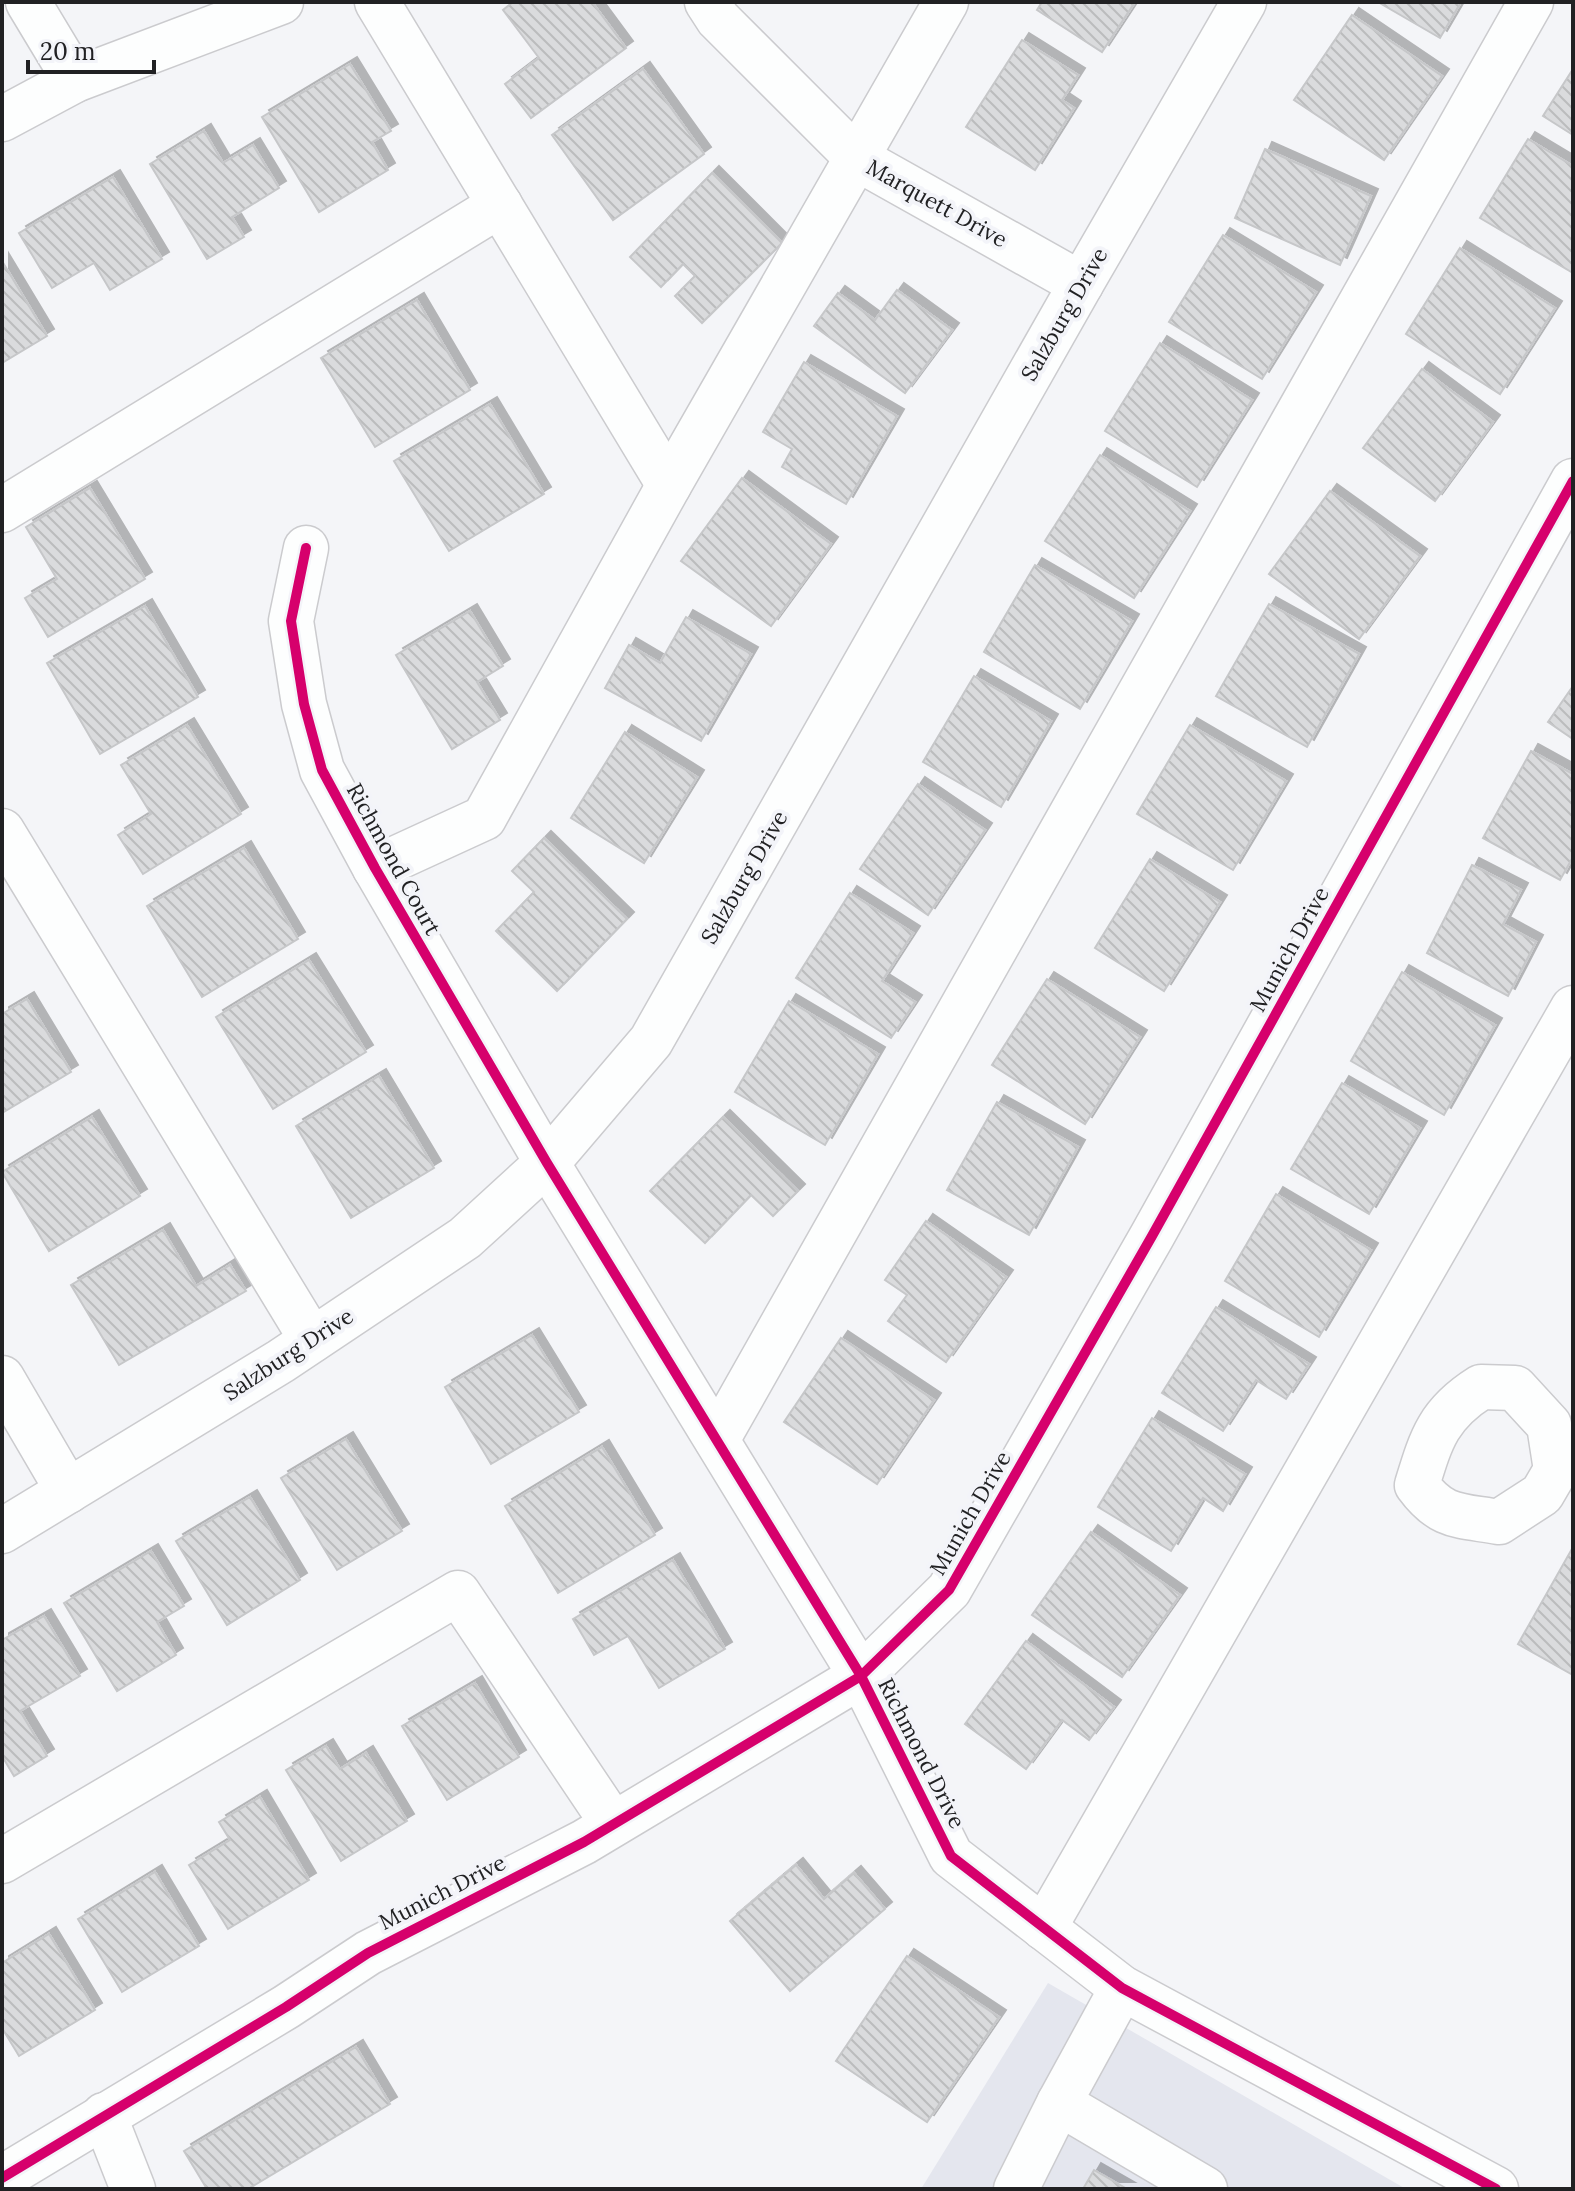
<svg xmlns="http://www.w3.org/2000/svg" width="1575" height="2191" viewBox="0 0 1575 2191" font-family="Lora,serif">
  <defs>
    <pattern id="building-back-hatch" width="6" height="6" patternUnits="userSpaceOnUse" patternTransform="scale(2)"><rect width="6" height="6" fill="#dadbdd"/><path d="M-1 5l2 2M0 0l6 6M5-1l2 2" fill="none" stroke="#bbbcbd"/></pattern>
    <filter id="shadow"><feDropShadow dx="7" dy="-7" stdDeviation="0" flood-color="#0004"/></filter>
  </defs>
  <rect width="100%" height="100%" fill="#f4f5f8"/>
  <path fill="#e4e6ee" d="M1048 1983 1406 2189H921Z"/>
  <g fill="url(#building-back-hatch)" stroke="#c6c7c9" stroke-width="2" filter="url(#shadow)">
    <path d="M513 2H592L626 48 531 118 505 84 539 58 503 10Z"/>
    <path d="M1042 2H1135L1102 52 1037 10Z"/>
    <path d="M1378 2H1461L1440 38Z"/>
    <path d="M1352 15 1442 76 1384 160 1294 100Z"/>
    <path d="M1022 40 1078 75 1062 100 1074 108 1035 170 966 127Z"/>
    <path d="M350 64 391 131 372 142 388 170 319 212 262 117Z"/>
    <path d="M643 69 704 154 613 220 552 135Z"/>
    <path d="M1573 69V135L1543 116Z"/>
    <path d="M204 131 223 163 253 145 279 188 232 217 244 237 207 259 150 164Z"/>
    <path d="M1528 139 1573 166V273L1480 218Z"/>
    <path d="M1265 149 1371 196 1340 265 1235 218Z"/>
    <path d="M712 173 782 243 702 323 675 296 695 276 683 264 661 287 630 257Z"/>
    <path d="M113 177 162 259 110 290 94 263 52 288 19 233Z"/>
    <path d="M1223 235 1316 292 1262 379 1169 322Z"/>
    <path d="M1460 248 1555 308 1500 394 1406 334Z"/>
    <path d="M2 261 47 336 2 363Z"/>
    <path d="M897 290 952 330 905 393 814 326 838 293 875 320Z"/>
    <path d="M417 300 470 390 375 447 321 358Z"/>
    <path d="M1160 343 1252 400 1197 487 1105 431Z"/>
    <path d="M804 362 897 416 846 504 782 467 792 449 763 432Z"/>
    <path d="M1422 369 1493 422 1435 501 1363 448Z"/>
    <path d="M490 404 544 494 449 551 394 461Z"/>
    <path d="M1100 455 1190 511 1134 598 1045 541Z"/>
    <path d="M742 478 831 544 771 626 681 561Z"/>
    <path d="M90 488 145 579 48 637 25 598 57 579 26 527Z"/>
    <path d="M1330 491 1420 556 1359 639 1269 574Z"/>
    <path d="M1035 565 1132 621 1080 709 984 652Z"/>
    <path d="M1269 604 1359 654 1307 747 1216 696Z"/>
    <path d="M145 606 198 697 100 754 47 663Z"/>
    <path d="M470 611 503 666 477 682 500 720 452 749 396 655Z"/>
    <path d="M686 617 751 654 701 741 605 688 629 645 660 663Z"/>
    <path d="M974 676 1051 721 1001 807 923 762Z"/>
    <path d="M1573 686V739L1548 722Z"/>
    <path d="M187 725 241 814 143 874 118 835 151 814 121 765Z"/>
    <path d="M1190 725 1286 781 1233 870 1137 814Z"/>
    <path d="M625 732 697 777 644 863 571 818Z"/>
    <path d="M1531 751 1573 774V857L1560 880 1483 838Z"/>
    <path d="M918 784 985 830 928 915 860 869Z"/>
    <path d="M544 838 627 919 557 991 496 931 534 892 512 871Z"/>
    <path d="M244 848 298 939 202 997 147 906Z"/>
    <path d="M1150 859 1220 902 1164 991 1095 948Z"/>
    <path d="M1472 865 1521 890 1503 924 1536 942 1508 996 1427 953Z"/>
    <path d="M850 893 913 933 882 981 915 1002 891 1038 796 978Z"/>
    <path d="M309 960 366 1052 273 1109 216 1017Z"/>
    <path d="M1402 972 1495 1025 1444 1115 1351 1061Z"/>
    <path d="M1047 979 1140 1037 1085 1124 992 1065Z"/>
    <path d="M27 999 71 1072 2 1113V1014Z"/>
    <path d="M789 1001 878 1054 825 1145 735 1092Z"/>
    <path d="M379 1076 434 1168 351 1218 296 1126Z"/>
    <path d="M1342 1083 1420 1128 1369 1214 1291 1169Z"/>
    <path d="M997 1102 1078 1147 1029 1235 947 1190Z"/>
    <path d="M92 1117 140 1196 49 1251 2 1172Z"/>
    <path d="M723 1117 798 1191 773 1216 751 1195 705 1243 650 1191Z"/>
    <path d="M1276 1194 1371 1250 1319 1337 1225 1281Z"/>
    <path d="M926 1221 1006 1277 946 1362 888 1321 907 1295 885 1280Z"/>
    <path d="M163 1230 196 1286 230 1265 246 1291 119 1365 71 1285Z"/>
    <path d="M1216 1307 1309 1364 1286 1399 1256 1380 1223 1431 1162 1393Z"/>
    <path d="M532 1335 579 1412 491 1464 445 1387Z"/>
    <path d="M841 1338 934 1400 877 1484 784 1422Z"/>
    <path d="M1152 1418 1245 1474 1223 1511 1203 1498 1171 1551 1098 1507Z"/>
    <path d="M346 1439 402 1531 337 1570 281 1478Z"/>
    <path d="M602 1447 655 1535 558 1593 505 1506Z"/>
    <path d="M250 1497 300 1580 227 1625 176 1541Z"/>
    <path d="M1091 1532 1180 1595 1122 1677 1032 1615Z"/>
    <path d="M1573 1547V1675L1518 1644Z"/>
    <path d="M151 1551 184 1606 157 1622 176 1655 117 1691 64 1603Z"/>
    <path d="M673 1560 725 1649 659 1688 628 1636 594 1655 573 1619Z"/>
    <path d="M44 1616 80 1676 20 1711 47 1756 14 1776 2 1756V1640Z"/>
    <path d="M1026 1641 1114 1707 1089 1740 1062 1720 1026 1769 965 1724Z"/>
    <path d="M475 1683 519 1757 447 1800 402 1726Z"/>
    <path d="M326 1746 340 1769 366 1753 407 1821 341 1861 286 1770Z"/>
    <path d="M260 1797 309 1880 228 1929 189 1865 230 1840 219 1822Z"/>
    <path d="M796 1865 824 1899 854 1873 885 1909 790 1991 730 1921Z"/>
    <path d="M155 1872 199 1946 122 1992 78 1919Z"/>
    <path d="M49 1934 95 2010 19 2056 2 2028V1963Z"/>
    <path d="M907 1956 999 2017 927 2122 836 2061Z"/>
    <path d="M356 2047 390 2104 248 2189H207L184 2151Z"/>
    <path d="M1094 2170 1127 2189H1083Z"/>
  </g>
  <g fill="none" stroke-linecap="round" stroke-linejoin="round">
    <g stroke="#cbcbce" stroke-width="47">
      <g id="minor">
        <path d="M28 2 75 80"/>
        <path d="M377 2 669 485"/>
        <path d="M707 2 718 19 858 159 1081 284"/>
        <path d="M2 119 75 80 281 2"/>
        <path d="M2 510 500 205"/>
        <path d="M306 548 291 621 304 704 322 770 375 868 547 1163 861 1676 951 1856 1122 1988 1496 2189"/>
        <path d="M2 831 312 1340"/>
        <path d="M375 868 484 818 669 485 946 2"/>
        <path d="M2 1378 68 1491"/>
        <path d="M1481 1387 1515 1388 1549 1425 1556 1470 1542 1494 1499 1522C1459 1515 1442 1519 1417 1485 1431 1439 1438 1414 1481 1387Z"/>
        <path d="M717 1440 1531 2"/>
        <path d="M2 1531 281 1361 465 1238 547 1163 651 1041 1081 284 1244 2"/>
        <path d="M2 1861 458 1593 613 1824"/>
        <path d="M1044 1928 1573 1008"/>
        <path d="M1122 1988 1059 2103 1205 2189"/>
        <path d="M104 2115 133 2189"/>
        <path d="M2 2178 286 2007 368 1953 584 1842 861 1676 949 1590 1152 1236 1573 481"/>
        <path d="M1016 2189 1059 2103"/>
      </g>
    </g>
    <use href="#minor" stroke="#fdfefe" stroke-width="44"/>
    <g stroke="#f3f4f9" stroke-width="15">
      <g id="cycleway">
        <path d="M306 548 291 621 304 704 322 770 375 868 547 1163 861 1676 951 1856 1122 1988 1496 2189"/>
        <path d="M2 2178 286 2007 368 1953 584 1842 861 1676 949 1590 1152 1236 1573 481"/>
      </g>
    </g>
    <use href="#cycleway" stroke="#d6006c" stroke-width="10"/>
  </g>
  <g text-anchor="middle" stroke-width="8" stroke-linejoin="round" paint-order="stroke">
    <g font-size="22" fill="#212123" stroke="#f3f4f9">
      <text transform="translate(937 203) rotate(29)" y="8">Marquett Drive</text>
      <text transform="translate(1064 314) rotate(-60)" y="8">Salzburg Drive</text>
      <text transform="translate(394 859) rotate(61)" y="8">Richmond Court</text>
      <text transform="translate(744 877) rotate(-60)" y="8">Salzburg Drive</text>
      <text transform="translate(1289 949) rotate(-61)" y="8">Munich Drive</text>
      <text transform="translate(288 1354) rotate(-33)" y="8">Salzburg Drive</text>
      <text transform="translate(970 1513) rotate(-60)" y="8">Munich Drive</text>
      <text transform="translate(922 1753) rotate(63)" y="8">Richmond Drive</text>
      <text transform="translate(442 1892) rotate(-27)" y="8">Munich Drive</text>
    </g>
  </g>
  <rect width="1575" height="2191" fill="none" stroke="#212123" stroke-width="8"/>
  <path d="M28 60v12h126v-12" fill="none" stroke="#212123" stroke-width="4"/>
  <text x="40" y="60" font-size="24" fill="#212123" stroke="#f3f4f9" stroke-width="6" paint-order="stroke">20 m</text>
</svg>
